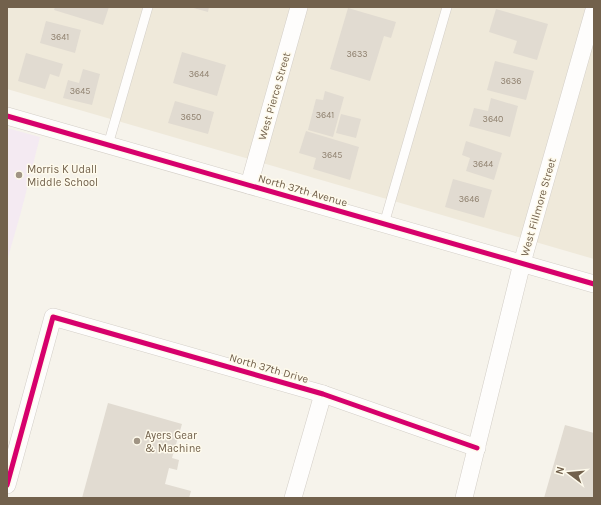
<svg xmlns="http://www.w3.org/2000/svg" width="601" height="505" viewBox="0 0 601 505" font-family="Karla,sans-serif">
  <rect width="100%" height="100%" fill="#f6f3eb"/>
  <path fill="#efe9da" d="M7 7H594V259L7 89Z"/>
  <path fill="#f4eaf2" d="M7 128 40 137 21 212 7 261Z"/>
  <g fill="#e1dbd1">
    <path d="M55 7H109L103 25 54 10Z"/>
    <path d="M190 7H209L208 12Z"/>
    <path d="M348 8 396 22 391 38 384 36 370 81 330 69Z"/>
    <path d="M496 9 548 24 537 60 513 53 517 41 489 32Z"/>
    <path d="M46 21 81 30 75 53 40 43Z"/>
    <path d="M182 52 226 65 217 96 173 83Z"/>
    <path d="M26 53 63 64 59 77 50 74 45 89 18 81Z"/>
    <path d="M495 61 534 71 526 100 487 90Z"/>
    <path d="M83 69 100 74 92 105 63 98 68 80 79 83Z"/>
    <path d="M325 91 344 97 333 137 308 130 316 99 323 100Z"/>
    <path d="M491 98 518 106 510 137 469 126 474 108 488 111Z"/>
    <path d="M175 101 214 112 208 134 168 123Z"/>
    <path d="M341 114 361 119 356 138 336 133Z"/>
    <path d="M306 131 359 147 350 180 313 169 316 158 299 153Z"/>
    <path d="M466 141 502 153 494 180 466 171 470 158 462 155Z"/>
    <path d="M453 179 492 190 484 218 445 207Z"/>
    <path d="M108 403 182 424 172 458 179 460 177 470 169 468 165 484 191 491 189 498H82Z"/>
    <path d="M565 425 594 433V498H544Z"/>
  </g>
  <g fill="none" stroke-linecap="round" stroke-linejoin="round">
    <g stroke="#d4cfc8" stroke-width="10">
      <g id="service">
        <path d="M108 145 148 7"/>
        <path d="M384 224 447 7"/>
      </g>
    </g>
    <g stroke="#d4cfc8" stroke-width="18">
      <g id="minor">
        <path d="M7 116 594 284"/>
        <path d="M249 185 299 7"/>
        <path d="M7 485 53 317 323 394 477 448"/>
        <path d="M293 498 323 394"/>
        <path d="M464 498 522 263 594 10"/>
      </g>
    </g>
    <use href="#service" stroke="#fefdfc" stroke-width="9"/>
    <use href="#minor" stroke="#fefdfc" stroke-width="17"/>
    <g stroke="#fefaec" stroke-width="8">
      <g id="cycleway">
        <path d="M7 116 594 284"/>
        <path d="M7 485 53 317 323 394 477 448"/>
      </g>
    </g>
    <use href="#cycleway" stroke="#d6006c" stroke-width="5"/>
  </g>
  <g fill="#a09484" stroke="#fefaec" stroke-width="1.5">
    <circle cx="19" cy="175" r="4"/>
    <circle cx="137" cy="441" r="4"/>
  </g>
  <g text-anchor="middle" stroke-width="3" stroke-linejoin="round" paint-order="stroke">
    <g font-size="9" fill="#908270">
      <text x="60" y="40">3641</text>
      <text x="357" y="57">3633</text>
      <text x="199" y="77">3644</text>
      <text x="511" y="84">3636</text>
      <text x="80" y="94">3645</text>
      <text x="325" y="118">3641</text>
      <text x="191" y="120">3650</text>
      <text x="493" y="122">3640</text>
      <text x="332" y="158">3645</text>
      <text x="483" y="167">3644</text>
      <text x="469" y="202">3646</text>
    </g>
    <g font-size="11" fill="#72614c" stroke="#fefaec">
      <text transform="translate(274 96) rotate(-74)" y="4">West Pierce Street</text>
      <text transform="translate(303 190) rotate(16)" y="4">North 37th Avenue</text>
      <text transform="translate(538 207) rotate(-74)" y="4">West Fillmore Street</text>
      <text transform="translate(269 368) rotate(16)" y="4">North 37th Drive</text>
    </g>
    <g font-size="11" fill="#72614c" stroke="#fefaec" text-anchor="start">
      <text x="27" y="173">Morris K Udall<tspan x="27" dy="13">Middle School</tspan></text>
      <text x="145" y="439">Ayers Gear<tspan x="145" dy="13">&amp; Machine</tspan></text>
    </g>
  </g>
  <rect width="601" height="505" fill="none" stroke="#72614c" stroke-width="16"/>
  <g transform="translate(569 473) rotate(286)" stroke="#fefaec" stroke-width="3" paint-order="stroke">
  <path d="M0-3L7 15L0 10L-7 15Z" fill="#72614c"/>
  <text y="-6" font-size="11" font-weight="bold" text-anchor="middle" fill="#72614c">N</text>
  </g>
</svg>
